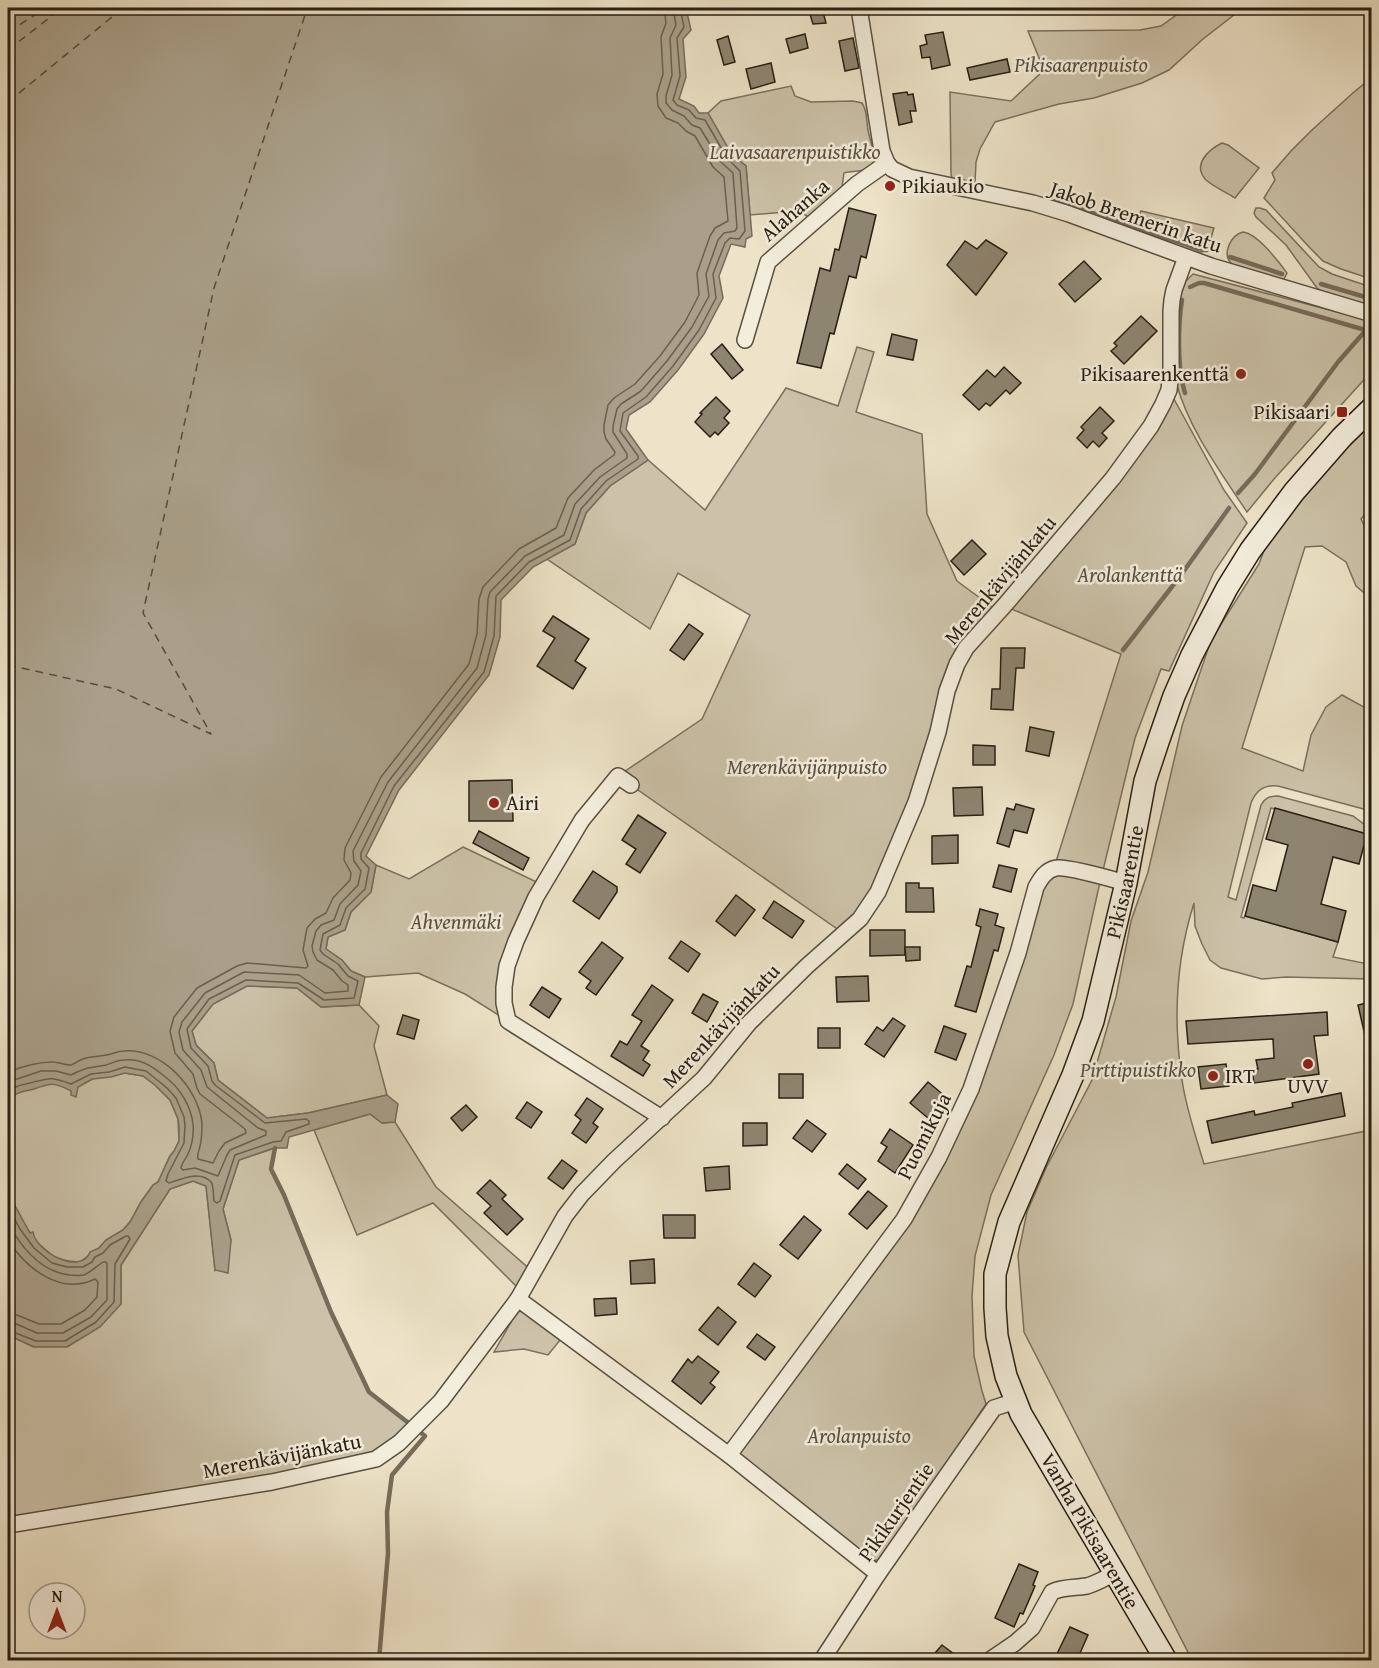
<svg xmlns="http://www.w3.org/2000/svg" width="1379" height="1668" viewBox="0 0 1379 1668" font-family="'Gentium Book Plus',serif">
  <rect width="100%" height="100%" fill="#ede3c8"/>
  <filter id="stains"><feTurbulence type="fractalNoise" baseFrequency=".00333" numOctaves="4"/><feColorMatrix values="0 0 0 0 .2 0 0 0 0 .09 0 0 0 0 .02 0 0 0 .5 -.17"/></filter>
  <radialGradient id="worn" r=".72"><stop offset=".6" stop-color="#630" stop-opacity="0"/><stop offset="1" stop-color="#630" stop-opacity=".3"/></radialGradient>
  <g fill="#ccc2a9" stroke="#7a705e" stroke-width="1.5">
    <path d="M1186 8H1243L1203 39 1169 70 1142 83 1094 98 1059 104 995 122 980 149 976 162 975 183 952 179 951 174 950 92 1011 101 1044 70 1028 31 1140 30 1161 26Z"/>
    <path d="M1371 78V279L1341 269 1323 261 1311 249 1264 198 1275 180 1272 173 1291 151 1313 129 1354 92Z"/>
    <path d="M791 86 795 96 811 102 853 101 862 103C868 112 866 120 868 130 869 139 879 160 871 167 866 172 851 171 844 173L841 194 810 218 799 211 750 215 746 166 732 155 708 113 721 101Z"/>
    <path d="M1222 143 1228 145 1259 168 1235 198C1226 192 1214 187 1206 180 1192 165 1208 150 1222 143Z"/>
    <path d="M1256 208H1260L1266 210 1319 267 1332 274 1371 287V307L1323 292 1317 288 1286 245 1256 217 1254 213Z"/>
    <path d="M1141 211 1214 228 1207 251 1201 252 1135 226Z"/>
    <path d="M1243 232C1258 234 1278 261 1287 273L1284 279 1282 280 1232 264C1221 254 1231 235 1243 232Z"/>
    <path d="M1193 274 1371 321V372L1274 479 1247 512C1220 471 1189 430 1176 382L1179 288Z"/>
    <path d="M857 347 874 352 856 412 922 434 927 514 957 581 999 612 966 648 899 845 843 933 618 776 702 719 750 615 678 573 650 629 547 559 575 544 586 513 610 486 648 460 705 510 786 388 838 406Z"/>
    <path d="M1169 390 1224 490 1247 523 1214 572 1169 671 1161 669 1135 738 1098 891 1073 1004 1054 1055 991 1195 975 1256 972 1296 974 1356 982 1391 986 1404 889 1551 881 1559 873 1561 741 1458 739 1452 945 1153 1035 904 1054 868 1121 654 1004 606 1113 478Z"/>
    <path d="M1371 419V508L1361 519 1371 540V597H1369L1356 586 1346 562 1322 546 1305 547 1242 748 1303 771 1311 735 1326 707 1342 695 1364 707 1371 713V811L1278 786C1264 784 1256 790 1251 803L1228 897 1236 900 1261 805C1265 798 1269 796 1278 796L1353 816 1365 825 1367 834 1271 808 1241 917 1244 918 1245 916 1338 942 1333 957 1368 964 1371 955V981L1370 979 1286 977 1262 979 1221 968 1210 960 1202 944 1195 926 1194 903C1176 960 1173 1020 1182 1080 1186 1108 1196 1137 1204 1164L1371 1130V1660H1192L1024 1332 1018 1255 1027 1212 1046 1168 1092 1080 1116 997 1131 921 1148 872 1182 726 1211 640 1259 564 1268 540 1288 511Z"/>
    <path d="M463 847 543 885 516 941 508 1021 465 994 418 973 365 977 351 971 342 960 326 949 328 937 345 930 351 912 371 892 376 865 409 879Z"/>
    <path d="M247 986 297 988 321 1007 359 1005 379 1026 374 1046 387 1095 308 1113 267 1118 218 1080 214 1063 196 1045 192 1031 213 1004Z"/>
    <path d="M125 1073 143 1076 155 1085 170 1100 178 1119 179 1141 174 1151 170 1156 158 1182 153 1185 141 1202 130 1222 123 1230 106 1240 99 1248 80 1262 69 1261 55 1258 38 1243 25 1226 8 1193V1100L24 1086 48 1083 78 1087 98 1076Z"/>
    <path d="M370 1114 382 1123 395 1122 436 1187 533 1272 522 1292 433 1203 357 1235 314 1130Z"/>
    <path d="M275 1148 271 1169 284 1195 331 1312 369 1391 415 1428 387 1453 8 1525V1335L34 1347 121 1304V1265L170 1189 193 1181 206 1186 215 1270 231 1240 223 1209 239 1160Z"/>
    <path d="M518 1310 554 1326 565 1334 548 1355 524 1349 494 1352Z"/>
  </g>
  <path fill="#aaa08a" stroke="#766c5a" stroke-width="1.5" d="M8 8H686L691 30 683 39 686 77 679 99 694 106 699 113H708L732 155 746 166 752 236 746 239 745 247 731 244 719 276 723 298 704 334 678 370 650 402 629 415 626 429 648 460 610 486 586 513 575 544 533 567 501 600 500 637 489 675 399 790 366 856 376 865 371 892 351 912 345 930 328 937 326 949 342 960 351 971 365 977 359 1005 321 1007 297 988 247 986 213 1004 192 1031 196 1045 214 1063 218 1080 267 1118 308 1113 387 1095 398 1104 395 1122 382 1123 370 1114 289 1137 287 1148H274L239 1160 223 1209 231 1240 228 1273 215 1270 206 1186 193 1181 170 1189 121 1265V1304L100 1327 67 1347H34L8 1335V1193L30 1233 33 1232C36 1252 81 1276 90 1252L99 1248 106 1240 123 1230 130 1222 141 1202 153 1185 158 1182 170 1156 174 1151 179 1141V1126L178 1119 170 1100 155 1085 143 1076 125 1073 111 1077 92 1079 78 1087 76 1097 71 1095V1091C54 1082 51 1083 34 1089 23 1092 16 1092 8 1100Z"/>
  <g fill="none" stroke-linecap="round" stroke-linejoin="round">
    <g stroke="#69604e" stroke-width="1.5">
      <path d="M8 1072C21 1067 38 1062 52 1062 58 1062 65 1065 71 1065 74 1064 79 1060 83 1059 90 1056 98 1057 106 1055 112 1054 118 1051 124 1051 161 1048 198 1087 202 1123 202 1130 202 1139 200 1146 199 1151 197 1154 198 1159L213 1163 219 1151 225 1143 246 1133 245 1129 200 1094 197 1088 193 1074 175 1053 170 1031 174 1017 197 988 237 966 247 963 306 968 308 966 303 950 307 928 315 919 326 913 333 898 350 880 351 873 344 860 345 848 381 777 469 664 477 634 479 599 483 587 519 549 556 528 568 498 594 470 614 455 615 452 606 439 604 432V425L608 405 614 398 635 384 660 356 685 322 699 295 697 273 710 236 715 228 728 221 724 177 713 167 695 136 686 131 678 123 666 118 658 106 657 94 663 74 661 37 666 23 664 8"/>
      <path d="M8 1082 41 1071H56L71 1075C86 1067 90 1068 106 1065 112 1063 118 1060 124 1060 143 1058 156 1069 169 1080 181 1090 191 1107 193 1124 194 1135 192 1146 187 1156 185 1160 182 1162 181 1168L183 1170 195 1168 218 1176 227 1155 230 1150 266 1135V1131L258 1128 207 1087 201 1070 183 1050 179 1032 182 1022 205 993 244 972 299 975 325 993 348 991V985L342 981 333 970 317 960 313 952 312 946 316 931 321 925 334 920 340 904 358 885 361 871 354 861 353 851 388 782 477 668 486 635 488 599 490 592 525 556 564 535 575 504 600 477 627 458V454L613 432V426L617 409 621 404 641 391 667 361 692 327 709 296 706 274 718 240 724 233 735 231 737 228 733 173 721 162 700 128 692 125 684 116 672 110 666 103V96L672 75 670 38 676 25 673 8"/>
      <path d="M8 1092C15 1086 21 1085 30 1083 49 1078 51 1076 71 1084L91 1074 109 1072 125 1067 146 1071 167 1088 176 1098 184 1117 185 1126 184 1143 168 1174 166 1181 169 1183C181 1179 200 1170 211 1182 214 1186 213 1195 214 1201L217 1203 220 1201 235 1155 273 1142 281 1141 286 1132 309 1124V1121L306 1119 265 1123 215 1085 212 1081 208 1066 191 1048 187 1029 209 999 246 980 298 983 324 1000 354 998 358 981 348 976 338 964 323 954 320 950 323 934 340 925 346 908 365 889 369 868 361 859V853L394 786 484 672 494 636 496 596 529 562 570 540 581 509 606 481 638 459V456L620 431 623 413 646 397 673 366 699 330 716 298 713 274 725 243 730 238 739 239 745 231 740 171 727 158 705 120 696 118 689 110 677 105 673 100 680 76 677 38 684 27 680 8"/>
      <path d="M8 1207 20 1229 34 1248 52 1263 67 1267H83L92 1262 95 1257 103 1253 110 1245 126 1236H128L130 1239 115 1264 114 1302 96 1322 65 1341H36L8 1330"/>
      <path d="M8 1223C21 1247 40 1272 70 1275 74 1275 79 1276 84 1275 91 1272 97 1266 103 1262H106L107 1264V1300L91 1317 63 1333H37L14 1323H8"/>
      <path d="M8 1240C26 1268 60 1296 95 1279L98 1282 97 1297 85 1310 61 1324H39L17 1315 8 1314"/>
    </g>
    <g stroke="#766c5a" stroke-width="4.5">
      <path d="M1055 201C1106 216 1155 237 1207 250"/>
      <path d="M1230 257 1282 274"/>
      <path d="M1321 284 1372 299"/>
      <path d="M1190 287 1199 283H1204L1372 332"/>
      <path d="M1182 300C1178 325 1177 369 1185 393"/>
      <path d="M1238 493 1255 474 1338 362 1366 330 1369 323"/>
      <path d="M1123 650 1181 575 1229 508"/>
      <path d="M275 1148 271 1169 284 1195 331 1312 369 1392 425 1436 392 1475 387 1512 388 1553 379 1660"/>
    </g>
    <g stroke="#564c3d" stroke-width="1.5" stroke-dasharray="8 6" stroke-linecap="butt">
      <path d="M8 32 46 8"/>
      <path d="M8 50 62 8"/>
      <path d="M8 102 123 8"/>
      <path d="M8 665 116 689 211 734 143 613 214 288 306 12 310 8"/>
    </g>
  </g>
  <g fill="#8e8571" stroke="#281f13" stroke-width="1.5">
    <path d="M808 8H822L826 23 813 24Z"/>
    <path d="M943 32 950 65 932 69 930 57 922 58 920 46 927 44 925 35Z"/>
    <path d="M805 34 808 48 790 53 786 39Z"/>
    <path d="M728 36 735 62 724 65 717 40Z"/>
    <path d="M853 38 859 68 845 71 839 41Z"/>
    <path d="M1007 59 1010 72 970 80 967 68Z"/>
    <path d="M771 63 775 82 751 89 746 69Z"/>
    <path d="M907 92 908 95 913 94 916 111H910L912 122 899 125 893 94Z"/>
    <path d="M849 208 876 215 866 258 861 256 856 278 849 276 834 334 830 333 821 368 797 363 820 268 830 271 835 249 839 250Z"/>
    <path d="M986 240 1007 253 976 295 947 265 965 241 977 249Z"/>
    <path d="M1084 261 1101 279 1075 302 1059 284Z"/>
    <path d="M1141 316 1157 331 1124 364 1111 351 1117 346 1114 343Z"/>
    <path d="M892 334 917 340 913 360 887 355Z"/>
    <path d="M722 344 743 370 732 379 711 354Z"/>
    <path d="M1004 367 1021 383 1010 394 1006 390 990 406 986 403 979 410 963 395 987 370 995 377Z"/>
    <path d="M716 397 730 411 724 418 729 423 718 435 715 432 710 437 695 422 702 414 700 413Z"/>
    <path d="M1100 407 1114 421 1102 433 1107 438 1099 447 1093 441 1087 448 1077 438 1084 430 1081 427Z"/>
    <path d="M972 540 986 554 964 575 951 561Z"/>
    <path d="M553 616 589 639 575 661 586 668 573 689 537 666 555 638 543 631Z"/>
    <path d="M689 624 703 634 684 660 670 650Z"/>
    <path d="M1001 648H1025L1024 668H1016L1013 710 991 709 992 689H1000Z"/>
    <path d="M1030 727 1054 732 1049 756 1026 751Z"/>
    <path d="M973 745 995 746V765H973Z"/>
    <path d="M512 780 513 821H469V781Z"/>
    <path d="M982 787 983 815 954 816 953 788Z"/>
    <path d="M1016 804 1034 809 1027 833 1014 830 1009 847 997 843 1007 808 1014 810Z"/>
    <path d="M1275 808 1367 834 1359 864 1333 857 1321 904 1346 911 1338 942 1245 916 1253 885 1276 891 1288 845 1266 839Z"/>
    <path d="M638 815 666 833 640 873 626 864 636 849 622 840Z"/>
    <path d="M479 831 529 858 523 870 473 843Z"/>
    <path d="M958 835V863L932 864V836Z"/>
    <path d="M999 865 1017 869 1011 892 993 887Z"/>
    <path d="M593 871 617 887V892L599 919 573 901Z"/>
    <path d="M906 883H919V888H933L934 912H906Z"/>
    <path d="M736 895 755 910 735 936 716 921Z"/>
    <path d="M774 901 804 921 792 938 763 918Z"/>
    <path d="M980 909 998 914 995 925 1004 928 998 951 994 950 976 1012 955 1006 967 966 971 967 981 927 976 925Z"/>
    <path d="M870 930H905V955L870 956Z"/>
    <path d="M681 941 700 954 688 972 669 958Z"/>
    <path d="M602 942 623 958 596 995 586 988 591 981 579 972Z"/>
    <path d="M905 947H920V960L906 961Z"/>
    <path d="M868 976 869 1001 837 1002 836 977Z"/>
    <path d="M652 985 673 1000 641 1046 649 1051 643 1060 650 1065 643 1076 611 1056 620 1041 627 1045 642 1021 632 1015Z"/>
    <path d="M542 987 561 999 549 1018 530 1005Z"/>
    <path d="M703 994 718 1002 707 1022 692 1013Z"/>
    <path d="M1371 1002V1039L1366 1040 1358 1005Z"/>
    <path d="M1327 1012 1328 1035 1314 1036 1319 1074 1254 1083 1252 1069H1258L1256 1060 1274 1058 1273 1039 1188 1044 1186 1021Z"/>
    <path d="M403 1015 419 1020 414 1039 397 1034Z"/>
    <path d="M893 1018 905 1026 884 1057 865 1044 877 1027 883 1031Z"/>
    <path d="M944 1026 966 1034 956 1060 935 1052Z"/>
    <rect x="818" y="1028" width="22" height="20"/>
    <path d="M1226 1064 1229 1086 1201 1089 1198 1067Z"/>
    <rect x="779" y="1074" width="24" height="24"/>
    <path d="M928 1082 946 1097 928 1118 910 1103Z"/>
    <path d="M1341 1093 1345 1116 1212 1143 1207 1121 1254 1111 1255 1115 1293 1107 1292 1103Z"/>
    <path d="M587 1098 603 1109 593 1123 598 1127 586 1143 572 1133 581 1120 575 1115Z"/>
    <path d="M527 1102 542 1112 531 1128 516 1118Z"/>
    <path d="M466 1105 477 1117 462 1131 451 1118Z"/>
    <path d="M807 1120 826 1134 812 1152 793 1138Z"/>
    <path d="M743 1123H767V1145L743 1146Z"/>
    <path d="M890 1129 913 1145 895 1173 878 1161 887 1147 881 1143Z"/>
    <path d="M562 1160 577 1171 563 1189 548 1178Z"/>
    <path d="M847 1164 866 1179 858 1189 839 1174Z"/>
    <path d="M729 1166 730 1189 706 1191 704 1168Z"/>
    <path d="M490 1180 506 1195 502 1199 523 1219 507 1235 484 1213 491 1206 477 1193Z"/>
    <path d="M868 1191 887 1206 867 1229 849 1214Z"/>
    <path d="M663 1215H695V1238H664Z"/>
    <path d="M804 1216 821 1230 798 1259 780 1245Z"/>
    <path d="M654 1259 655 1283 631 1284 630 1261Z"/>
    <path d="M754 1263 771 1276 755 1297 738 1284Z"/>
    <path d="M616 1298 617 1314 595 1316 594 1299Z"/>
    <path d="M718 1307 736 1322 718 1345 699 1330Z"/>
    <path d="M757 1334 775 1347 765 1360 747 1347Z"/>
    <path d="M698 1356 719 1372 710 1383 715 1387 701 1404 672 1381 688 1359 692 1363Z"/>
    <path d="M1019 1564 1038 1572 1033 1585 1035 1586 1023 1614 1020 1613 1014 1627 995 1618Z"/>
    <path d="M1070 1627 1088 1635 1077 1660H1054Z"/>
    <path d="M942 1645 962 1660H929Z"/>
  </g>
  <g fill="none" stroke-linecap="round" stroke-linejoin="round">
    <g stroke="#595040" stroke-width="18">
      <g id="street">
        <path d="M859 8 882 151 887 163 892 169 909 177 1033 203 1069 214 1211 266 1372 314"/>
        <path d="M745 340 768 262 857 184 887 163"/>
        <path d="M631 785 618 776 582 820 536 897 516 941 507 966 504 987V1003L508 1021 662 1118"/>
        <path d="M518 1299 729 1455 878 1574"/>
        <path d="M729 1455 904 1219 939 1157 971 1089 1018 953 1036 887C1041 878 1046 870 1056 868 1067 866 1112 879 1126 883"/>
        <path d="M8 1525 272 1482 376 1459 399 1443 441 1401 518 1299 565 1216 582 1194 614 1161 704 1078 749 1023 807 966 860 919 878 892 916 802 938 732 947 691 957 664 966 648 1004 606 1113 478 1151 426 1163 404 1169 390 1171 370V311L1172 300 1174 290 1186 257"/>
        <path d="M822 1660 878 1574 994 1408 1016 1401"/>
        <path d="M990 1660 1015 1643 1032 1628 1052 1592C1063 1587 1075 1588 1087 1586 1097 1583 1106 1578 1115 1573"/>
      </g>
    </g>
    <g stroke="#281f13" stroke-width="24">
      <g id="secondary">
        <path id="s1" d="M1166 1660 1021 1414 1006 1376 997 1336 995 1308V1274L1009 1222 1073 1075 1093 1021 1126 883 1145 781 1158 742 1174 696 1192 655 1227 588 1250 551 1294 492 1342 437 1372 408"/>
      </g>
    </g>
    <use href="#street" stroke="#f3eddb" stroke-width="15"/>
    <use href="#secondary" stroke="#f3eddb" stroke-width="21"/>
  </g>
  <g fill="#8f2418" stroke="#f3eddb" stroke-width="2">
    <circle cx="890" cy="186" r="6"/>
    <circle cx="1241" cy="374" r="6"/>
    <rect x="1336" y="406" width="12" height="12" rx="3"/>
    <circle cx="494" cy="803" r="6"/>
    <circle cx="1308" cy="1064" r="6"/>
    <circle cx="1213" cy="1076" r="6"/>
  </g>
  <g text-anchor="middle" stroke-width="5" stroke-linejoin="round" paint-order="stroke">
    <g font-size="21" font-style="italic" fill="#595040" stroke="#f3eddb">
      <text x="1081" y="72">Pikisaarenpuisto</text>
      <text x="795" y="159">Laivasaarenpuistikko</text>
      <text x="1130" y="582">Arolankenttä</text>
      <text x="807" y="774">Merenkävijänpuisto</text>
      <text x="456" y="929">Ahvenmäki</text>
      <text x="1138" y="1077">Pirttipuistikko</text>
      <text x="859" y="1443">Arolanpuisto</text>
    </g>
    <g font-size="21" fill="#281f13" stroke="#f3eddb" text-anchor="start">
      <text x="902" y="193">Pikiaukio</text>
      <text x="1229" y="381" text-anchor="end">Pikisaarenkenttä</text>
      <text x="1330" y="419" text-anchor="end">Pikisaari</text>
      <text x="506" y="810">Airi</text>
      <text x="1225" y="1083">IRT</text>
      <text x="1308" y="1093" text-anchor="middle">UVV</text>
    </g>
    <g font-size="21" fill="#281f13" stroke="#f3eddb">
      <text transform="translate(795 210) rotate(-41)" y="7">Alahanka</text>
      <text transform="translate(1136 217) rotate(19)" y="7">Jakob Bremerin katu</text>
      <text transform="translate(1000 580) rotate(-50)" y="7">Merenkävijänkatu</text>
      <text dy="7" stroke="none"><textPath href="#s1" startOffset="844">Pikisaarentie</textPath></text>
      <text transform="translate(721 1026) rotate(-47)" y="7">Merenkävijänkatu</text>
      <text transform="translate(924 1136) rotate(-63)" y="7">Puomikuja</text>
      <text transform="translate(282 1456) rotate(-11)" y="7">Merenkävijänkatu</text>
      <text transform="translate(896 1512) rotate(-55)" y="7">Pikikurjentie</text>
      <text transform="translate(1090 1531) rotate(60)" y="7">Vanha Pikisaarentie</text>
    </g>
  </g>
  <rect width="1379" height="1668" fill="none" stroke="#ede3c8" stroke-width="30"/>
  <rect x="9" y="9" width="1361" height="1650" fill="none" stroke="#281f13" stroke-width="3"/>
  <rect x="15" y="15" width="1349" height="1638" fill="none" stroke="#281f13" stroke-width="1.5"/>
  <g transform="translate(57 1611)"><circle r="28" fill="#f3eddb" stroke="#a29b8b" stroke-width="1.5"/>
  <path d="M0-4.5L10 22L0 15L-10 22Z" fill="#8f2418"/>
  <text y="-9" font-size="16" font-weight="bold" text-anchor="middle" fill="#281f13">N</text>
  </g>
  <rect width="100%" height="100%" filter="url(#stains)"/>
  <rect width="100%" height="100%" fill="url(#worn)"/>
</svg>
